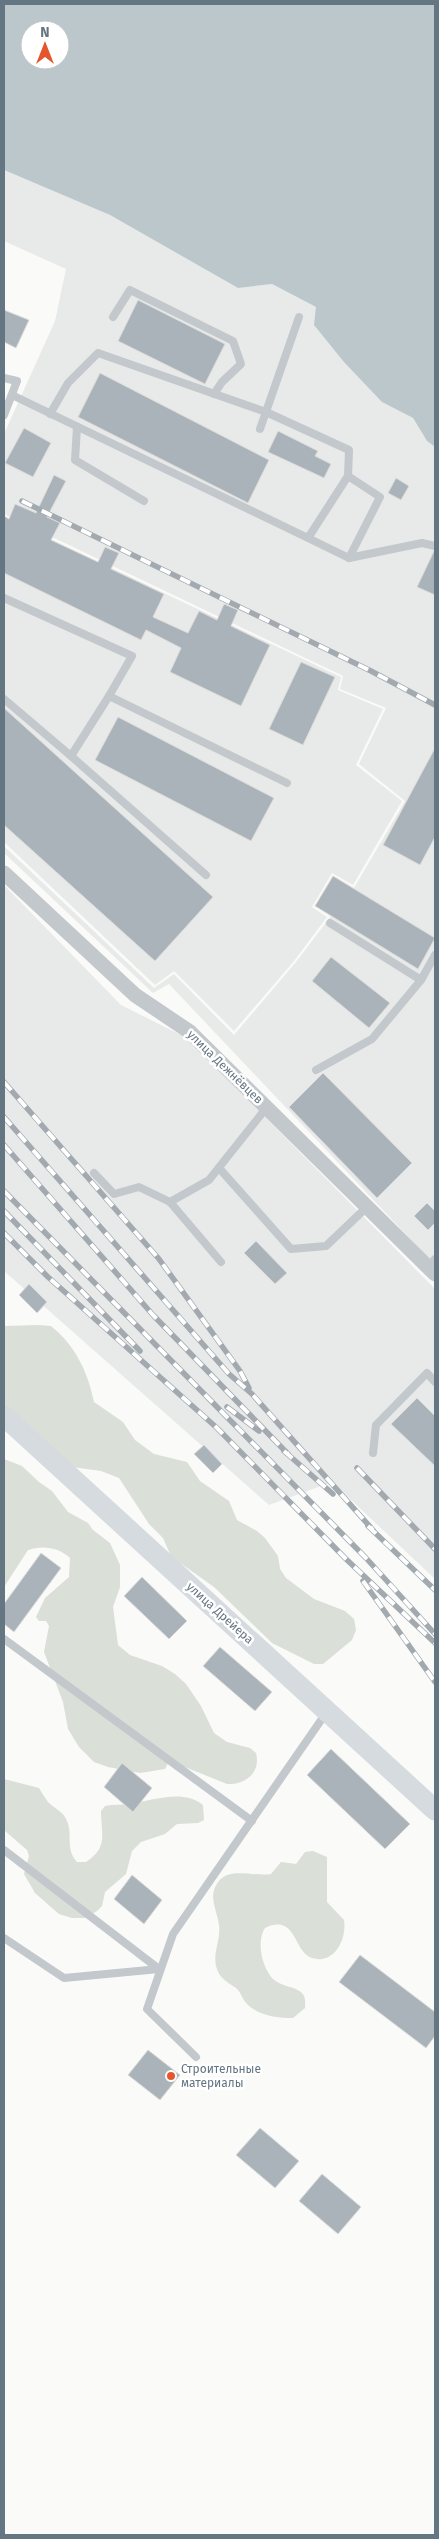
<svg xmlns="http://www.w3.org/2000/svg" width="439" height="2539" viewBox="0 0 439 2539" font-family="'Fira Sans',sans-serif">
  <rect width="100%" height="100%" fill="#fafaf8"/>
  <g fill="#e8e9e9">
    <path d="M4 170 110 215 238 288 272 284 316 307 382 402 413 418 427 441 435 447V1265L169 984 153 993 4 853V846L154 988 174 974 234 1035 296 962 331 916 315 906 333 876 354 888 405 801 359 764 386 708 340 689 343 676 4 514V434L55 321 66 269 4 241Z"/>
    <path d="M4 517 341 677 338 690 383 709 356 765 402 801 353 885 332 873 312 907 327 917 294 961 234 1031 174 971 155 985 4 842Z"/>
    <path d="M4 885 121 1005 187 1038 435 1289V1579L332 1482 269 1505 4 1271Z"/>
  </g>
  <g fill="#dadfd7">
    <path d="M39 1325 51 1326C75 1345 88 1372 94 1402L123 1422 135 1440 154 1454 187 1462 200 1481 229 1501 237 1520 257 1531 265 1538 278 1556 280 1569 286 1578 314 1599 345 1611 354 1619 356 1630 352 1640 323 1664H314L272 1643 214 1587 176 1560 170 1554 163 1538 149 1524 119 1478 101 1471 72 1467 10 1413 4 1405V1326Z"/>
    <path d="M4 1459 22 1466 39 1482 52 1491 68 1512 88 1523 93 1530 110 1543 120 1565V1587L113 1607 118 1645 130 1655 162 1666 175 1674 186 1684 201 1706 214 1733 227 1742 250 1748 256 1753C261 1772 246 1785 227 1784L175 1763H168L165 1769 140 1773 108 1767 94 1762 79 1747 68 1729 63 1702 44 1652 49 1626 46 1621H39L36 1617 45 1598 69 1577 70 1558C59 1547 42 1545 28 1550L4 1587Z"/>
    <path d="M4 1779 39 1788C42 1793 45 1798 48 1802 55 1809 63 1811 67 1821 73 1835 65 1849 77 1862H86C109 1847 101 1834 101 1811L105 1806C113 1804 121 1805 129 1804 152 1801 182 1788 203 1805L204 1820 198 1823 177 1824 165 1834 141 1842 132 1851 126 1874 105 1892 102 1906 97 1911 86 1918H72L59 1914 35 1893 24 1874 29 1856 27 1850 4 1830Z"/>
    <path d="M313 1851 327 1857V1902L344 1920C347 1938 335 1965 312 1958 293 1952 297 1913 265 1928 256 1941 262 1968 273 1979 281 1987 295 1986 302 1993 306 1997 305 2003 305 2008L293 2018C277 2018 259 2016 247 2004 242 1999 241 1992 236 1988 227 1982 219 1978 216 1966 213 1952 221 1939 219 1925 217 1909 207 1896 219 1881 230 1867 256 1877 271 1874L281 1862 296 1864 305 1852Z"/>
  </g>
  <path fill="#bbc7cb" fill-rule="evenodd" d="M4 4H435V447L427 441 413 418 382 402 344 362 314 325 316 307 272 284 238 288 110 215 4 170ZM30 30H60V60H30Z"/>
  <g fill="#aab3b9" stroke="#dcdcda">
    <path d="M138 300 225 344 205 384 118 341Z"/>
    <path d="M4 310 29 320 16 348 4 342Z"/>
    <path d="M100 373 269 460 248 503 78 417Z"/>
    <path d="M24 428 51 443 33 477 5 463Z"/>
    <path d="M278 431 318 451 315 456 331 464 324 478 268 452Z"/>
    <path d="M54 475 66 481 47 517 60 523 51 540 98 562 105 547 119 553 111 569 164 594 153 617 188 633 199 611 217 620 224 604 238 610 231 626 270 645 241 706 170 672 181 648 146 630 141 640 4 573V516L9 519 15 504 36 513Z"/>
    <path d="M396 478 409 486 401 500 388 493Z"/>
    <path d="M434 551H435V595L417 587Z"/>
    <path d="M301 662 335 677 303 745 269 729Z"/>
    <path d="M4 708 213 897 155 961 4 825Z"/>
    <path d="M118 717 274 798 251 841 95 760Z"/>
    <path d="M435 748V837L420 865 383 845Z"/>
    <path d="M333 876 435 938 418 969 315 906Z"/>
    <path d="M331 957 390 1003 369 1028 312 981Z"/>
    <path d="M323 1073 412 1163 377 1198 289 1107Z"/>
    <path d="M427 1203 435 1211V1223L428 1230 414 1216Z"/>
    <path d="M256 1241 287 1273 275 1284 244 1253Z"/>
    <path d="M29 1284 47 1302 37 1313 19 1295Z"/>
    <path d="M417 1398 435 1416V1466L391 1424Z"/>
    <path d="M204 1445 222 1464 213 1473 194 1454Z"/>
    <path d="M41 1553 61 1568 14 1632 4 1624V1604Z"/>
    <path d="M142 1577 187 1621 169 1639 124 1596Z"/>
    <path d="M220 1647 272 1692 255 1711 203 1666Z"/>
    <path d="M331 1749 410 1824 385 1849 307 1775Z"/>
    <path d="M122 1763 152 1788 133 1812 104 1787Z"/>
    <path d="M132 1875 162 1900 144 1924 114 1899Z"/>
    <path d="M360 1955 435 2012V2036L426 2048 339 1982Z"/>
    <path d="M148 2050 180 2075 160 2100 128 2075Z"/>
    <path d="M260 2128 299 2161 275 2188 236 2155Z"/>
    <path d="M322 2174 361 2207 338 2234 299 2201Z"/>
  </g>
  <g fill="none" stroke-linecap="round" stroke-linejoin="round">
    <g stroke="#c3c8cc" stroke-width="8">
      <path d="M113 317 130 290 233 341 241 364 222 382 214 394"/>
      <path d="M4 378 17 381 4 415"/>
      <path d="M12 395 308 538 349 558 380 497 348 476 308 538"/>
      <path d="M50 414 68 383 98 353 266 412 349 450 348 476"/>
      <path d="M77 427 75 460 144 501"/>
      <path d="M260 429 299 317"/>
      <path d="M349 558 422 543 435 546"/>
      <path d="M4 598 132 656 109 696 287 783"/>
      <path d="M4 699 71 756 109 696"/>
      <path d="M71 756 206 875"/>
      <path d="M330 923 421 980 435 955"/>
      <path d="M316 1070 372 1039 421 980"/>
      <path d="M219 1168 291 1249 326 1246 368 1206"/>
      <path d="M94 1173 114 1194 139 1187 170 1202 221 1262"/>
      <path d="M170 1202 209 1180 267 1107"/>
      <path d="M429 1267 435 1259"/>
      <path d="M373 1453 376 1425 427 1373 435 1382"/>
      <path d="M4 1639 252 1821"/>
      <path d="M4 1850 159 1969"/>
      <path d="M4 1938 64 1978 159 1969"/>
      <path d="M196 2057 147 2009 173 1934 326 1713"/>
    </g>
    <path stroke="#c3c8cc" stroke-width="15" d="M4 873 135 995 190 1032 435 1274"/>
    <path stroke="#d6dbdf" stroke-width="21" d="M4 1416 435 1810"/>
    <g stroke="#a2aab0" stroke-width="5.5">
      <g id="rail">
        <path d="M22 501 371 671 435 705"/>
        <path d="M4 1082 159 1259 240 1371 249 1388"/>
        <path d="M4 1117 229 1374 252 1394 373 1530"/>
        <path d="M4 1145 153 1315 288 1454"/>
        <path d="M4 1191 366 1558 435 1634"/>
        <path d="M4 1211 140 1351"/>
        <path d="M4 1233 48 1277 217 1428 346 1559 435 1643"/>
        <path d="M227 1407 259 1431"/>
        <path d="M284 1451 333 1494"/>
        <path d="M357 1468 435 1549"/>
        <path d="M368 1526 435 1590"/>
        <path d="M363 1581 435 1682"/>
      </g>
    </g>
    <use href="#rail" stroke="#fff" stroke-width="4" stroke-dasharray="11" stroke-linecap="butt"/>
  </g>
  <circle fill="#e4572e" stroke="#fff" stroke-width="2" cx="171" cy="2076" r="5"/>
  <g text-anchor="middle" stroke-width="5" stroke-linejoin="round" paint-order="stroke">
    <g font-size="12" fill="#657683" stroke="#fff">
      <text transform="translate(225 1067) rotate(44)" y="4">улица Дежнёвцев</text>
      <text transform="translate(220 1613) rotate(42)" y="4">улица Дрейера</text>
    </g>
    <g font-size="12" fill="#657683" stroke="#fff" text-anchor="start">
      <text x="181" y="2073">Строительные<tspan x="181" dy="14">материалы</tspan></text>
    </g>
  </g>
  <rect width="439" height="2539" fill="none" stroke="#657683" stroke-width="10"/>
  <g transform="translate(45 45)"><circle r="24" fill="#ffffff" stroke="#c1c8cd"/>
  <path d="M0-4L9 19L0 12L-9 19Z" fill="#e4572e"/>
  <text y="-8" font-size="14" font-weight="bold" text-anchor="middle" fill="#657683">N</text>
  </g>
</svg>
